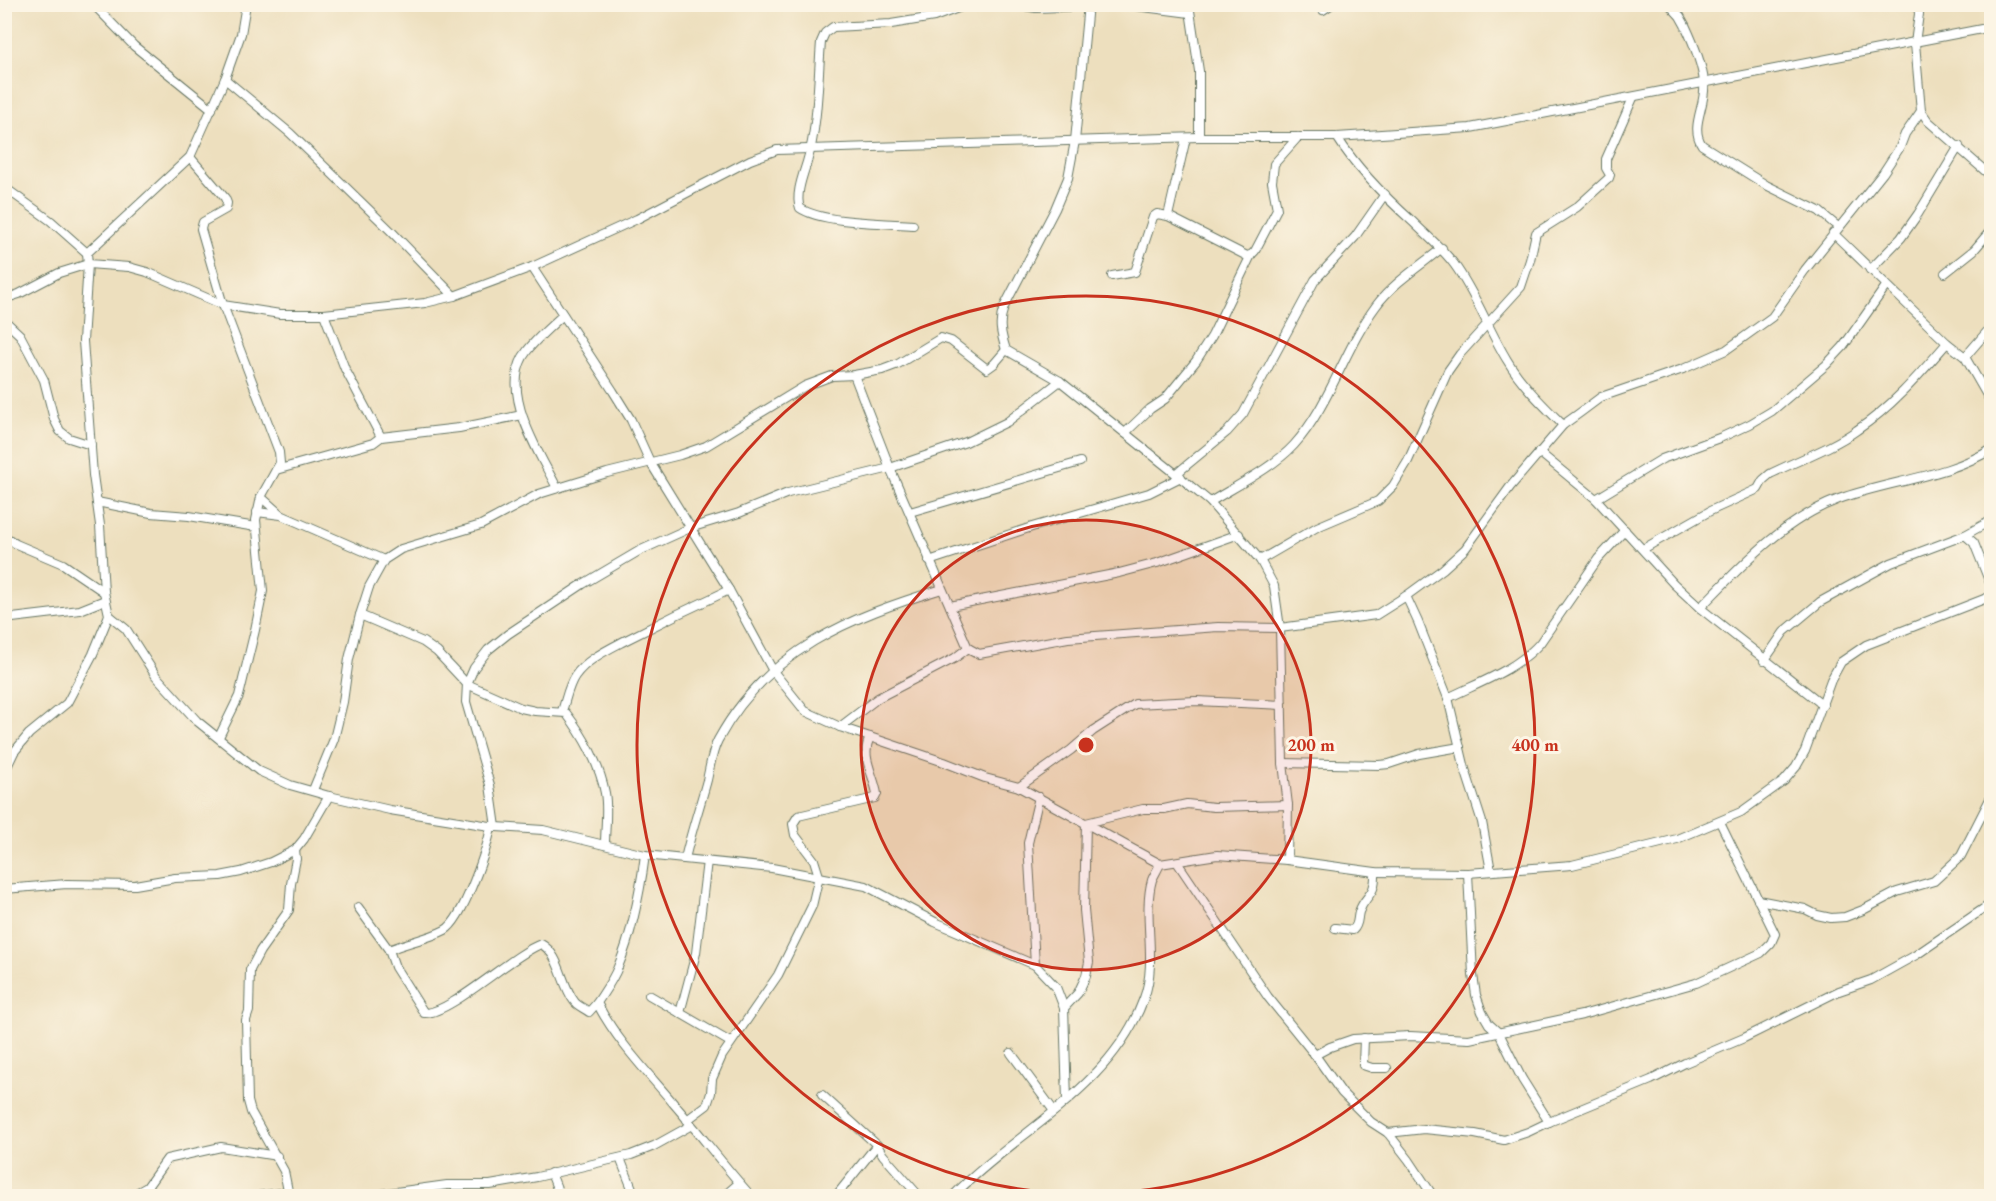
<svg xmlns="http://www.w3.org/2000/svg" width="1996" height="1201" viewBox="0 0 1996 1201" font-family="'EB Garamond',serif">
  <rect width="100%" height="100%" fill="#fcf5e5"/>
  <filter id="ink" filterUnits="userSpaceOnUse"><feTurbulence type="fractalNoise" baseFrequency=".0167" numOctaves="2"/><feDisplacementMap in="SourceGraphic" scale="12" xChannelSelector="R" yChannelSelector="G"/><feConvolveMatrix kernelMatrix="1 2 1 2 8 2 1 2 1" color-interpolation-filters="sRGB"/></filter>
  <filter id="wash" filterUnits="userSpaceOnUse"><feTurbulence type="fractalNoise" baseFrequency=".008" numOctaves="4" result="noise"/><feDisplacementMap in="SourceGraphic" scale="24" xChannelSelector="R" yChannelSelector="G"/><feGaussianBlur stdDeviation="1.35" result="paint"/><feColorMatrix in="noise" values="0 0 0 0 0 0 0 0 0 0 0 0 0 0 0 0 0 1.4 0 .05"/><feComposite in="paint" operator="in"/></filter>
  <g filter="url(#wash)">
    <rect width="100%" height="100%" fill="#eddfbe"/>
  </g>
  <g filter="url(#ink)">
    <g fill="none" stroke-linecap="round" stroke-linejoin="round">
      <g stroke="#677664" stroke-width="10">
        <g id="minor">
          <path d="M93 4 134 46 212 109"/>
          <path d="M1013 4 1036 8 1088 6"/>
          <path d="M1088 4 1075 141 1068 178 1055 209 1004 307C998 323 1001 334 1006 350L1060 381 1176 474 1210 502 1260 560 1274 586 1280 628 1283 763 1288 805 1287 860"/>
          <path d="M1120 4 1190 13"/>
          <path d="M1189 4 1199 71V137"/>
          <path d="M1318 4 1323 10 1332 4"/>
          <path d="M1669 4 1680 16 1685 25C1693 42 1702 63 1704 82 1707 105 1689 126 1702 145L1766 185 1819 211 1838 227"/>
          <path d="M1918 4 1919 14 1915 43 1921 111 1928 121 1992 177"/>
          <path d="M225 79 290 133 392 232 454 296"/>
          <path d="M1337 137C1357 169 1385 197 1413 222 1427 236 1442 248 1454 264 1476 294 1488 329 1507 360 1522 385 1543 405 1563 425"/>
          <path d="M190 157 225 198 227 203 226 209 203 222 201 229 223 305 279 452 280 463 276 470"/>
          <path d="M4 187 51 221 87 253"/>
          <path d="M1168 216 1247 256 1251 255 1255 251 1277 209 1272 182 1274 164 1298 137"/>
          <path d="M913 225C885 223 821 223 800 208 795 195 803 175 807 162 818 127 818 79 821 42L825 33 833 27 891 24 934 17 969 4"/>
          <path d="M1833 233 1947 343 1965 357 1992 404"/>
          <path d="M532 267 613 391 631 420 650 462 729 590 773 671 805 711 840 727 944 762 985 778 1019 787 1160 864"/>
          <path d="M1870 270 1901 238 1918 214 1959 146"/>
          <path d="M1945 273 1974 250 1992 229"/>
          <path d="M1112 276 1135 272 1153 217 1157 214 1168 216 1186 138"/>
          <path d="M4 299 19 294 59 273 88 264 129 267 147 272 223 305 280 314H324L425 303 454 296 532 267 637 219 750 160 777 150 1199 137H1337L1470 128 1992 27"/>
          <path d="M324 314 345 369 381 437"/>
          <path d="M4 320 20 335 44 380 54 419 60 431 69 438 91 445"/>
          <path d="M1965 357 1992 326"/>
          <path d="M854 375 890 468 968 648"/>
          <path d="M1125 433 1150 409 1165 399 1196 361 1212 336 1251 255"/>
          <path d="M1539 452 1596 499 1674 584 1700 608 1823 705"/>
          <path d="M1176 474 1227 432 1243 414 1315 280 1355 237 1385 194"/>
          <path d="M557 488C539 452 497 389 527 351 537 338 551 326 563 315"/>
          <path d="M261 497 280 514"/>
          <path d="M1596 499 1662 459 1722 437 1750 424 1772 411 1826 365 1843 347 1886 286"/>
          <path d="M97 502 151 513 189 516 256 527"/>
          <path d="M1210 502C1236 486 1274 467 1294 445 1330 405 1344 349 1376 306 1393 283 1420 266 1442 248"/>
          <path d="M257 512 281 515 384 560"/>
          <path d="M910 512 1080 462"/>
          <path d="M1965 535 1974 543 1992 588"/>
          <path d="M4 536 16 544 63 564 104 592"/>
          <path d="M1643 549 1710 511 1758 489 1763 480 1770 474C1798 460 1832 448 1857 430 1892 407 1920 374 1947 343"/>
          <path d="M1260 560 1317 527 1378 501 1393 486 1408 461 1448 371 1460 354 1521 287 1530 260 1536 233 1577 207 1609 178 1610 175 1606 168V159L1633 98"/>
          <path d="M929 561 1032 527 1149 493 1181 477"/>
          <path d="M1406 596 1418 622 1448 698 1465 769 1482 822 1491 871"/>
          <path d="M950 606 1119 573 1157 563 1239 534"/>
          <path d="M1700 608C1741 566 1783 520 1839 499 1888 481 1948 477 1992 449"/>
          <path d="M109 615 126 629 156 676 197 721 259 771 290 785 329 796 390 810 496 827 543 830 645 855 772 868 866 886 935 922 1035 965 1056 987 1064 1008 1067 1100"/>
          <path d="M360 615 423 642 437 652 467 684 521 708 535 711 566 713C583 735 600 765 605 793 608 809 605 828 605 845"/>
          <path d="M4 619 80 610 105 600"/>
          <path d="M1764 661 1784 632 1820 602 1891 563 1965 535 1992 520"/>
          <path d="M1448 698C1480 682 1516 670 1540 643L1598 559 1625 530"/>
          <path d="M562 711C566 700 568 686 575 676 586 660 607 650 624 641 659 623 694 606 729 590"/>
          <path d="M840 727 878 698 955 658 968 648 979 654 1068 638 1218 627 1280 628 1376 615 1406 596 1443 569 1465 549 1510 487 1563 425 1581 412 1601 397 1683 369 1726 350 1772 317 1805 270 1883 173 1900 147 1905 134 1921 111"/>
          <path d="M219 737 239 696 255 630 263 591 256 520 261 497 276 470 373 443 381 437 459 428 522 415"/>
          <path d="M1283 763 1379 765 1389 764 1419 754 1460 747"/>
          <path d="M4 773 14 752 29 734 67 703 93 654 109 615 104 592 100 525 93 475 83 341 88 264 87 253 190 157 225 79 241 34 246 4"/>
          <path d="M1019 787 1071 750 1093 731 1135 704 1196 701 1282 705"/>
          <path d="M313 790 334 739 343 702 349 659 360 615 369 587 384 560 401 549 481 525 539 494 607 473 680 455 706 446 805 386 832 376 854 375 882 370 898 364 941 338 951 341 987 369 994 364 1006 350"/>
          <path d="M496 827 490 785 466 702 467 684 474 668 488 650 508 634 583 584 639 551 690 528 739 513 788 493 890 468 966 442 1007 422 1060 381"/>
          <path d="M645 855C640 893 633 931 618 967 613 980 604 992 597 1003 616 1040 647 1072 674 1104 700 1134 724 1166 751 1196"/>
          <path d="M685 859C691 832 700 806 707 780 710 767 712 751 718 740 767 650 850 617 942 589"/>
          <path d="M1177 862 1268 997 1315 1055 1342 1093 1371 1122 1388 1133 1409 1160 1433 1196"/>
          <path d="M1468 873 1473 975 1476 995 1482 1012 1489 1024 1499 1033 1522 1079 1549 1122"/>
          <path d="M4 889 67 884 135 885 175 878 220 876 241 872 271 862 295 850 304 839 329 796"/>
          <path d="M1758 900 1805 909 1817 915 1831 918 1845 917 1863 910 1897 892 1934 881 1961 856 1992 795"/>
          <path d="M358 907 389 950 395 967 424 1013C449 1015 513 954 541 944 560 954 561 984 574 1001 577 1006 584 1008 589 1012L597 1003"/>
          <path d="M1335 928 1353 930C1359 924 1357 919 1359 912 1365 894 1376 897 1375 872"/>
          <path d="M389 950C407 942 428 939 445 930 463 920 488 847 491 826"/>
          <path d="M1035 965 1028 843 1039 797"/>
          <path d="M649 995 730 1042"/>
          <path d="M1064 1008 1078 993 1086 976 1089 962 1084 910 1086 823 1143 809H1164L1187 804 1214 807 1288 805"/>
          <path d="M680 1013 696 953 707 861"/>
          <path d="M1364 1038 1363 1065 1372 1068H1387"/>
          <path d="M1011 1053 1054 1111"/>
          <path d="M1315 1055 1330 1047 1353 1039 1410 1036 1469 1039 1582 1015 1696 983 1761 953 1771 943 1775 934 1720 822"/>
          <path d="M822 1095 877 1145 883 1155 919 1196"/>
          <path d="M687 1120 707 1105 711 1093 712 1079 722 1056 778 975 812 906 819 876 814 860 795 835 793 824 798 816 875 798 877 794C874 774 860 757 870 737"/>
          <path d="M1388 1133 1424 1129 1475 1134 1504 1140 1528 1132 1549 1122 1651 1080 1685 1063 1744 1038 1839 991 1871 980 1916 955 1992 903"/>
          <path d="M620 1158 635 1196"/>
          <path d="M551 1173 560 1196"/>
          <path d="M131 1196 147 1187 167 1159 221 1147 277 1156"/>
          <path d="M258 1196 289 1192"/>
          <path d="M289 1196 284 1171 251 1112 248 1101 246 1020 249 1011 250 970 260 951 289 910 291 884 296 859 295 850"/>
          <path d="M367 1196 447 1185H490L537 1177 631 1155 654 1146 690 1126"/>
          <path d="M724 1196 739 1183"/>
          <path d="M836 1196 877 1145"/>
          <path d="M953 1196C1016 1131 1112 1088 1144 998 1158 961 1142 915 1152 880 1154 875 1158 869 1160 864L1217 855 1287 860 1375 872 1468 873 1572 865 1677 839 1741 812 1784 781 1796 767 1805 751 1831 680 1841 662 1866 645 1992 596"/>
        </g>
      </g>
      <use href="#minor" stroke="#fff" stroke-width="8"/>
    </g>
  </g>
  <circle cx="1086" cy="745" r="225" fill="#c8321e" fill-opacity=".12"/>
  <g fill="none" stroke="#c8321e" stroke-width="3">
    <circle cx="1086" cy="745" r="225"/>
    <circle cx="1086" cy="745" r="449"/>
  </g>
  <circle cx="1086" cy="745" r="9" fill="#c8321e" stroke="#fcf5e5" stroke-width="3"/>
  <g font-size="18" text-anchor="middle" font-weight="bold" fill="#c8321e" stroke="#fcf5e5" stroke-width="6" stroke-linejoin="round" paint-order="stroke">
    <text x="1311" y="751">200 m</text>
    <text x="1535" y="751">400 m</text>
  </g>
  <rect width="1996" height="1201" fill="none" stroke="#fcf5e5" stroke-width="24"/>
</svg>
